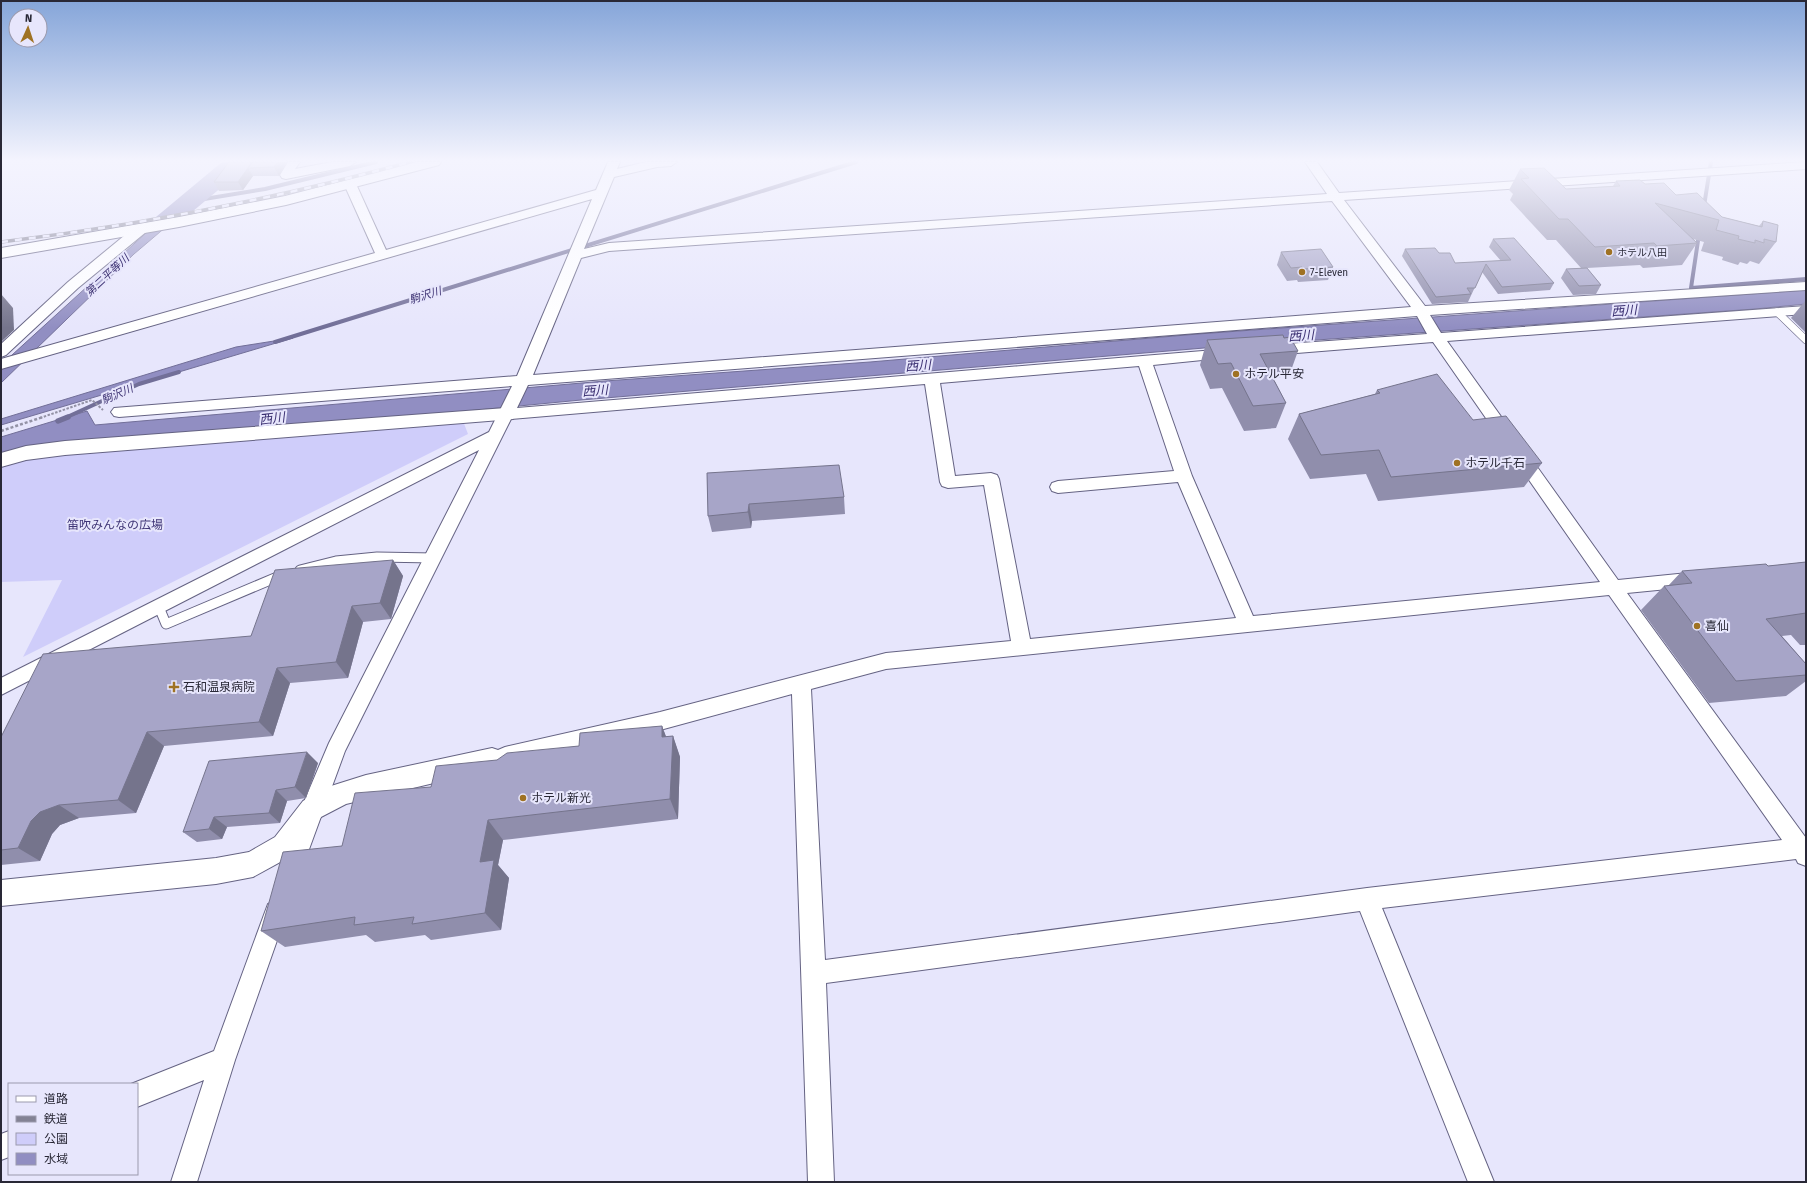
<svg xmlns="http://www.w3.org/2000/svg" width="1807" height="1183" viewBox="0 0 1807 1183" font-family="'Fira Sans','Noto Sans JP',sans-serif">
  <rect width="100%" height="100%" fill="#e7e6fc"/>
  <path fill="#cfcdfa" d="M463 421 468 434 23 657 62 580 1 582V467L38 457Z"/>
  <g fill="#918ec2" stroke="#726f98">
    <path d="M191 192 206 193 134 254 1 383V365Z"/>
    <path d="M1806 290V304L1755 309 1204 348 581 400 1 456V437L87 411 95 425 605 381 870 362 1198 334Z"/>
    <path d="M293 338 1 425V419L236 347Z"/>
  </g>
  <g fill="none" stroke-linecap="round" stroke-linejoin="round">
    <g stroke="#726f98" stroke-width="4">
      <path d="M192 201 265 189 376 162"/>
      <path d="M1704 206 1711 162"/>
      <path d="M1699 234 1691 288 1806 279"/>
      <path d="M275 342 856 162"/>
      <path d="M65 418 139 384 179 372"/>
    </g>
    <path stroke="#726f98" stroke-width="5.5" d="M58 421 68 417"/>
    <path fill="#918ec2" fill-rule="evenodd" d="M222 162H245L235 176 174 227 165 229 156 227 153 222 156 217Z"/>
    <g stroke="#656383" stroke-width="8">
      <path id="service-far1" d="M1777 312 1806 340"/>
    </g>
    <g stroke="#656383" stroke-width="11">
      <g id="service">
        <path d="M300 570 336 561 377 557 434 558"/>
        <path d="M159 607 166 624 282 575"/>
      </g>
    </g>
    <g stroke="#656383" stroke-width="2">
      <g id="minor">
        <path d="M288 162H300L295 169 332 162H356L350 166 286 179 282 178 280 175Z"/>
        <path d="M608 162H620L617 169 646 162H677L671 166 657 167 614 177 584 249 609 243 1327 194 1305 162H1317L1339 193 1806 162V169L1344 200 1425 306 1806 282V290L1430 315 1441 333 1806 306V314L1447 341 1618 580 1698 572 1704 574 1707 579 1704 584 1698 586 1627 593 1806 838V866L1798 863 1796 859 1382 908 1494 1182H1468L1360 911 826 983 834 1182H808L792 694 660 730 505 765 498 762 495 756 498 750 505 747 660 712 886 653 1011 641 984 485 948 488 942 486 940 482 925 384 511 419 345 751 300 874 297 881 289 885 281 881 278 874 301 809 329 743 479 450 1 695V678L489 432 512 386 119 417 114 416 111 412 114 408 517 376 592 199 1 369V359L375 253 344 184 346 181H354L356 184 386 250 596 190ZM1332 201 1411 307 533 375 581 258 609 251ZM1417 316 1427 334 1272 345 1267 347 1265 350 1267 353 1272 355 1433 342 1600 582 1253 616 1192 476 1153 365 1232 357 1234 354 1232 351 1227 349 517 408 528 385ZM1139 366 1174 471 1058 481 1052 483 1050 487 1052 491 1058 493 1178 482 1236 618 1030 639 999 479 997 475 991 473 955 476 940 383ZM1609 595 1782 840 1367 888 825 960 811 689 886 669Z"/>
        <path d="M141 225 146 226 147 229 146 232 78 288 6 355 1 357V344L68 282 136 226Z"/>
        <path d="M276 901 284 904 287 912 235 1060 197 1182H171L204 1080 137 1107V1084H131L214 1051 265 912 268 904Z"/>
        <path d="M9 1131V1157L1 1160V1134Z"/>
      </g>
    </g>
    <g stroke="#656383" stroke-width="2">
      <g id="tertiary">
        <path d="M506 408 513 409 515 414 513 419 65 455 26 460 1 467V453L26 446 65 441Z"/>
        <path d="M492 748 501 751 504 759 501 767 346 804 321 817 293 855 253 877 216 884 1 906V880L216 858 249 852 275 837 303 801 331 786 366 775Z"/>
      </g>
    </g>
    <g stroke="#656383" stroke-width="2">
      <path id="secondary" d="M416 162H441L439 165 286 205 179 227 1 258V248L179 217 285 196Z"/>
    </g>
    <path stroke="#9392a5" stroke-width="2" stroke-dasharray="2.5 1.5" stroke-linecap="butt" d="M40 418 92 400 103 410"/>
    <path stroke="#9392a5" stroke-width="2.5" stroke-dasharray="3 2" stroke-linecap="butt" d="M1 431 43 417"/>
    <use href="#service-far1" stroke="#fff" stroke-width="7"/>
    <use href="#service" stroke="#fff" stroke-width="9"/>
    <use href="#minor" fill="#fff" fill-rule="evenodd"/>
    <use href="#tertiary" fill="#fff" fill-rule="evenodd"/>
    <use href="#secondary" fill="#fff" fill-rule="evenodd"/>
    <g stroke="#838294" stroke-width="3.5">
      <path id="rail" d="M1 242C139 225 275 199 410 162"/>
    </g>
    <use href="#rail" stroke="#e7e6fc" stroke-width="2.5" stroke-dasharray="7" stroke-linecap="butt"/>
  </g>
  <g fill="#908eac">
    <path d="M229 162H287L279 176H253L243 190 219 191 214 182Z"/>
    <path d="M1520 169 1566 189 1613 186 1616 181 1645 184 1676 195 1722 217 1759 226 1763 221 1776 242 1759 264 1750 261 1747 264 1740 262 1738 265 1722 260 1723 257 1701 251 1704 242 1693 239 1697 243 1682 265 1643 268 1640 265 1587 268 1601 285 1596 294 1573 295 1561 278 1566 269 1581 268 1556 240H1547L1510 200 1513 194 1509 190Z"/>
    <path d="M1493 239 1554 283 1550 290 1498 294 1482 272 1468 302 1432 304 1402 256 1405 249 1455 263 1501 261 1489 247Z"/>
    <path d="M1281 252 1333 267 1328 280 1298 282 1297 280 1287 281 1277 265Z"/>
    <path d="M1806 300V333L1791 318Z"/>
    <path d="M1284 338 1298 351 1289 376 1273 378 1286 403 1276 428 1244 431 1222 388 1210 389 1200 365 1207 340Z"/>
    <path d="M1377 390 1473 420 1542 463 1524 487 1378 501 1366 474 1310 479 1288 439 1299 414 1375 394Z"/>
    <path d="M707 473 844 497 845 514 752 521 751 528 712 532 708 516Z"/>
    <path d="M393 560 403 576 391 619 363 622 348 678 290 683 273 736 164 746 136 813 79 818 60 825 52 834 40 861 1 865V737L251 636Z"/>
    <path d="M1806 562V645H1800L1791 635 1782 636 1806 664V681L1786 696 1709 703 1641 610 1664 586H1668L1682 571 1768 566Z"/>
    <path d="M662 726 666 737 673 736 680 757 678 819 503 840 498 865 509 878 501 930 431 940 425 935 375 942 366 935 285 947 261 931 342 846 431 787 497 760 579 746Z"/>
    <path d="M318 763 306 798 287 801 280 823 227 827 222 839 197 842 183 832Z"/>
  </g>
  <g fill="#75748c">
    <path d="M252 162H253L248 168 253 176 243 190 238 182Z"/>
    <path d="M278 162H287L279 176 274 167Z"/>
    <path d="M1 294 13 308 14 330 1 342Z"/>
    <path d="M749 504 752 521 751 528 748 512Z"/>
    <path d="M393 560 403 576 391 619 380 603Z"/>
    <path d="M352 606 363 622 348 678 336 662Z"/>
    <path d="M277 668 290 683 273 736 259 722Z"/>
    <path d="M662 726 670 747 662 737Z"/>
    <path d="M147 732 164 746 136 813 118 800Z"/>
    <path d="M673 736 680 757 678 819 670 799Z"/>
    <path d="M307 752 318 763 306 798 295 787Z"/>
    <path d="M276 790 287 801 280 823 269 813Z"/>
    <path d="M59 805 79 818 60 825 52 834 40 861 18 848 31 821 40 812Z"/>
    <path d="M214 817 227 827 222 839 209 829Z"/>
    <path d="M488 820 503 840 498 865 509 878 501 930 485 913 480 862Z"/>
  </g>
  <g fill="#a7a5c8" stroke="#75748c">
    <path d="M229 162H252L238 182H214Z"/>
    <path d="M253 162H278L274 167 248 168Z"/>
    <path d="M1544 168 1566 189 1620 186 1616 181 1640 180 1645 184 1664 183 1676 195 1697 193 1722 217 1762 227 1763 221 1778 225 1776 242 1764 239V243L1755 240V243L1738 239 1739 236 1716 230 1719 220 1655 203 1697 243 1657 246 1654 243 1595 247 1568 219H1559L1521 179 1529 178 1520 169Z"/>
    <path d="M1514 238 1554 283 1502 287 1486 264 1475 288H1467L1471 294 1436 297 1405 249 1435 248 1439 253H1450L1455 263 1511 260 1493 239Z"/>
    <path d="M1321 249 1333 267 1303 269 1302 267 1291 268 1281 252Z"/>
    <path d="M1587 268 1601 285 1579 286 1566 269Z"/>
    <path d="M1283 335 1284 338 1290 337 1298 351 1260 354 1286 403 1253 406 1231 363 1218 364 1207 340Z"/>
    <path d="M1437 374 1473 420 1506 416 1542 463 1391 477 1379 450 1321 455 1299 414 1380 393 1377 390Z"/>
    <path d="M839 465 844 497 749 504 748 512 708 516 707 473Z"/>
    <path d="M393 560 380 603 352 606 336 662 277 668 259 722 147 732 118 800 59 805 40 812 31 821 18 848 1 850V737L43 654 251 636 275 570Z"/>
    <path d="M1806 562V613L1766 619 1806 664V675L1736 681 1664 586 1692 583 1682 571 1766 564 1768 566Z"/>
    <path d="M662 726V737L673 736 670 799 488 820 480 862 494 860 485 913 412 924 414 917 354 925 355 917 261 931 283 852 342 846 355 793 431 787 436 766 497 760 507 753 579 746 580 733Z"/>
    <path d="M307 752 295 787 276 790 269 813 214 817 209 829 183 832 209 761Z"/>
  </g>
  <linearGradient id="sky" x2="0" y2="1"><stop stop-color="#85a5d9"/><stop offset="0.49" stop-color="#f4f4fe"/><stop offset="1" stop-color="#f4f4fe" stop-opacity="0"/></linearGradient>
  <rect width="1807" height="328" fill="url(#sky)"/>
  <g fill="#9f7223" stroke="#e7e6fc" stroke-width="1.5">
    <circle cx="1609" cy="252" r="4"/>
    <circle cx="1302" cy="272" r="4"/>
    <circle cx="1236" cy="374" r="4"/>
    <circle cx="1457" cy="463" r="4"/>
    <circle cx="1697" cy="626" r="4"/>
    <path d="M172 681h4v4h4v4h-4v4h-4v-4h-4v-4h4z"/>
    <circle cx="523" cy="798" r="4"/>
  </g>
  <g text-anchor="middle" stroke-width="4" stroke-linejoin="round" paint-order="stroke">
    <g font-size="10" fill="#292836" stroke="#e7e6fc" text-anchor="start">
      <text x="1617" y="256">ホテル八田</text>
      <text x="1310" y="276">7-Eleven</text>
    </g>
    <g font-size="11" font-style="italic" fill="#3c3172" stroke="#e7e6fc">
      <text transform="translate(107 275) rotate(-43)" y="4">第二平等川</text>
      <text transform="translate(425 295) rotate(-17)" y="4">駒沢川</text>
      <text transform="translate(117 394) rotate(-24)" y="4">駒沢川</text>
    </g>
    <g font-size="12" fill="#292836" stroke="#e7e6fc" text-anchor="start">
      <text x="1244" y="378">ホテル平安</text>
      <text x="1465" y="467">ホテル千石</text>
      <text x="1705" y="630">喜仙</text>
      <text x="183" y="691">石和温泉病院</text>
      <text x="531" y="802">ホテル新光</text>
    </g>
    <g font-size="12" fill="#403677" stroke="#e7e6fc">
      <text x="115" y="529">笛吹みんなの広場</text>
    </g>
    <g font-size="13" font-style="italic" fill="#3c3172" stroke="#e7e6fc">
      <text transform="translate(1624 310) rotate(-4)" y="5">西川</text>
      <text transform="translate(1301 335) rotate(-4)" y="5">西川</text>
      <text transform="translate(918 365) rotate(-4)" y="5">西川</text>
      <text transform="translate(595 390) rotate(-4)" y="5">西川</text>
      <text transform="translate(272 418) rotate(-7)" y="5">西川</text>
    </g>
  </g>
  <rect width="1807" height="1183" fill="none" stroke="#292836" stroke-width="4"/>
  <rect x="8" y="1083" width="130" height="92" fill="#e7e6fc" stroke="#9b9aad"/>
  <rect x="16" y="1096" width="20" height="6" fill="#ffffff" stroke="#9b9aad"/>
  <text x="44" y="1103" font-size="12" fill="#292836">道路</text>
  <rect x="16" y="1116" width="20" height="6" fill="#838294" stroke="#9b9aad"/>
  <text x="44" y="1123" font-size="12" fill="#292836">鉄道</text>
  <rect x="16" y="1133" width="20" height="12" fill="#cfcdfa" stroke="#9b9aad"/>
  <text x="44" y="1143" font-size="12" fill="#292836">公園</text>
  <rect x="16" y="1153" width="20" height="12" fill="#918ec2" stroke="#9b9aad"/>
  <text x="44" y="1163" font-size="12" fill="#292836">水域</text>
  <g transform="translate(28 28) rotate(3)"><circle r="19" fill="#e7e6fc" stroke="#9b9aad"/>
  <path d="M0-3L7 15L0 10L-7 15Z" fill="#9f7223"/>
  <text y="-6" font-size="11" font-weight="bold" text-anchor="middle" fill="#292836">N</text>
  </g>
</svg>
